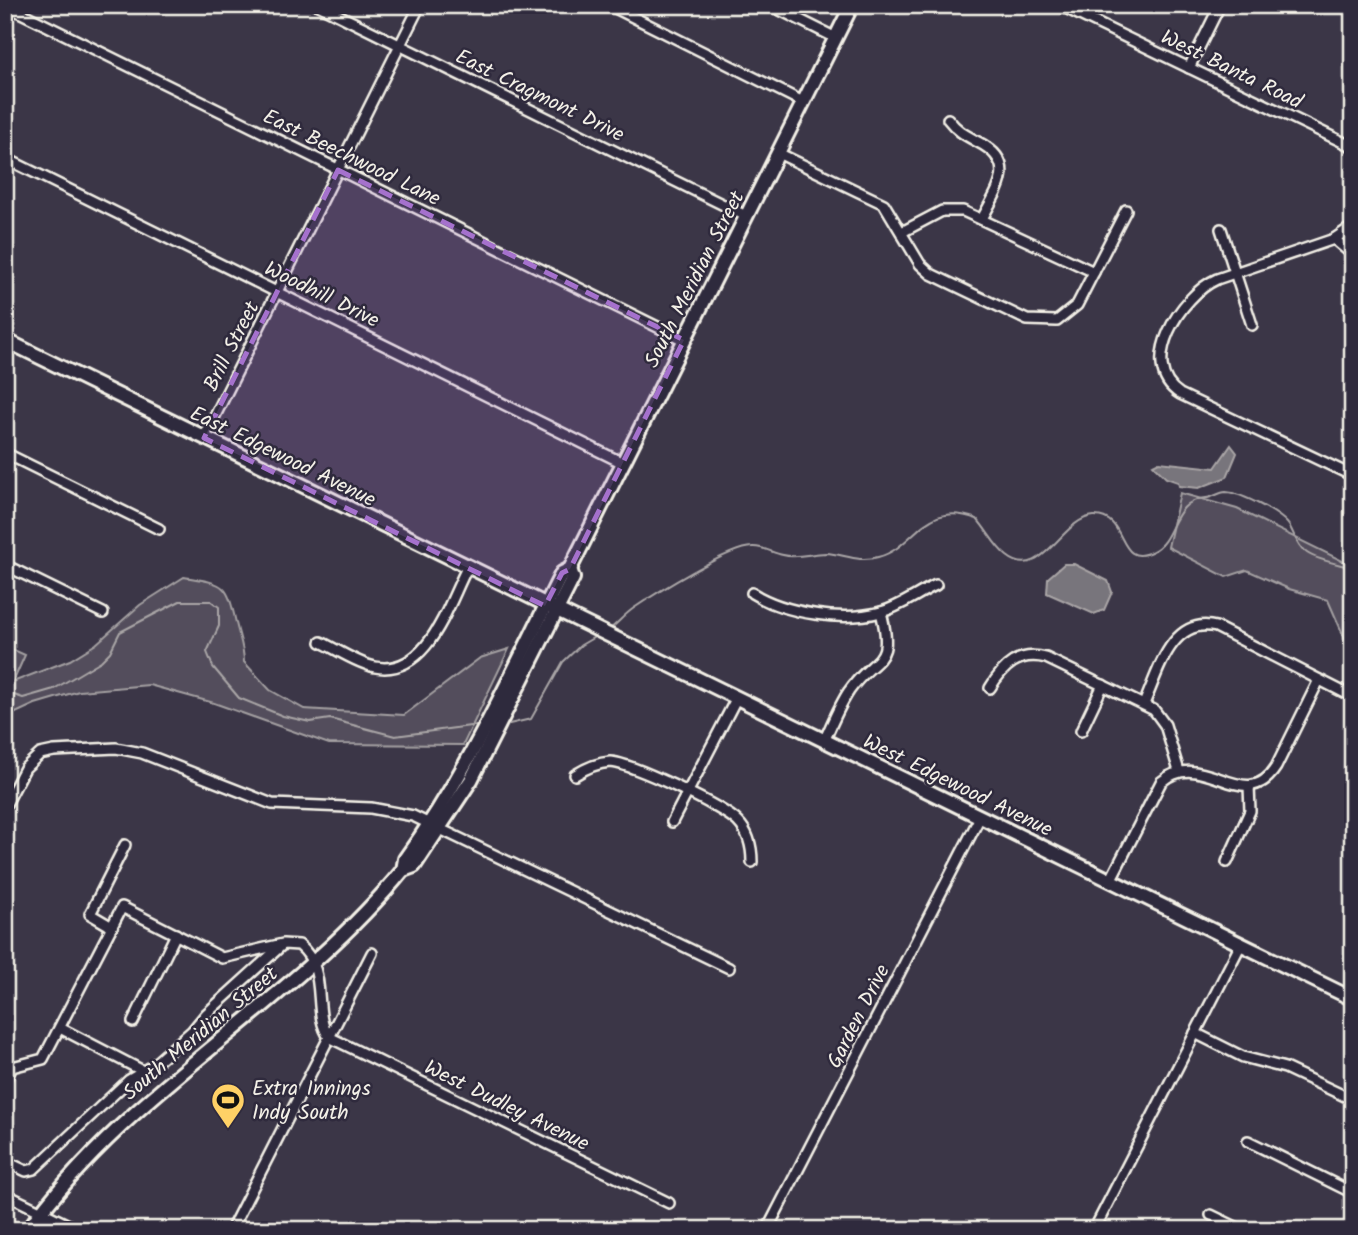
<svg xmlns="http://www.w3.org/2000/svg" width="1358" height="1235" viewBox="0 0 1358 1235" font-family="Kalam,sans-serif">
  <rect width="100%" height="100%" fill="#3b3647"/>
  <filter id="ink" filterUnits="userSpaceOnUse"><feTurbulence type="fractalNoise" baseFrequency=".0143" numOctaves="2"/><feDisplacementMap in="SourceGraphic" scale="14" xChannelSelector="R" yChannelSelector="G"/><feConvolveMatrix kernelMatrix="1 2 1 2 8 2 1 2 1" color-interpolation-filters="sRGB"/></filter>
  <g filter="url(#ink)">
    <g fill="#534e5c" stroke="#a4a0a2" stroke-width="2">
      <path d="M1180 493 1237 509 1353 566V643L1345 639 1328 600 1289 589 1247 570 1226 577 1168 547Z"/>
      <path d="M184 577C225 584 227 582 236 623 239 636 244 648 244 662L270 690 304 709 404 715 480 658 509 649 463 745 329 744 214 703 149 685 79 691 35 704 5 718V646L25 655 13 682 70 660 96 644 140 605Z"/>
    </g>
    <g fill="#78747b" stroke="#aaa6a7" stroke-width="2">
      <path d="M1231 445 1237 453 1227 477 1199 488 1179 486 1178 482 1166 478 1153 465 1159 462 1215 468Z"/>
      <path d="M1064 564H1074L1108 581 1112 592 1104 610 1094 614 1047 593 1048 578Z"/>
    </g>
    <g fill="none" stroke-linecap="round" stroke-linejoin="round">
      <g stroke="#aaa6a7" stroke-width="2">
        <path d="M610 629C618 623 625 614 634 608 656 593 729 547 752 547 763 546 772 553 783 555 797 559 811 553 826 553 844 554 858 563 878 557 917 547 922 499 977 519 987 530 995 547 1007 556 1042 584 1061 518 1094 516 1129 515 1116 570 1153 551 1176 540 1171 500 1206 498 1213 498 1219 492 1226 492 1241 493 1283 514 1290 527 1295 536 1298 547 1307 553 1319 561 1339 564 1353 568"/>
        <path d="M5 692 23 698 54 689 101 661 110 652 120 632 180 601H211L219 607V626L207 652 213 667 239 698 283 716 310 722 330 719 395 736 478 725"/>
        <path d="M505 725 531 719 563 662 581 645 598 635"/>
      </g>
      <g stroke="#f4f1e8" stroke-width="14">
        <g id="minor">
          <path d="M5 5 684 340"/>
          <path d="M318 5 746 216"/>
          <path d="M609 5 803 102"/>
          <path d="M770 5 836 38"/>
          <path d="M1059 5 1353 147"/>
          <path d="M1189 68 1220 5"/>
          <path d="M948 119C957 131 965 135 978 142 1019 163 998 188 982 219"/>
          <path d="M778 153 884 204 920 264 931 274 1027 320 1057 321 1077 305 1126 210"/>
          <path d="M5 158 623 463"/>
          <path d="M1353 226 1334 239 1217 279C1181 295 1136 365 1180 394L1353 476"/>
          <path d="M1221 229 1252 325"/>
          <path d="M902 232 942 211H963L1094 272"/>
          <path d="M1334 239 1353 255"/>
          <path d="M204 438 420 5"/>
          <path d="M5 453 159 529"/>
          <path d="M5 565 103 613"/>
          <path d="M752 593C785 614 844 622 881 612 900 607 918 593 936 585"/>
          <path d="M321 642C338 650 356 663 375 667 428 677 448 604 467 568"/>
          <path d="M990 688C1003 666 1019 651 1046 658L1154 710 1165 725 1179 771"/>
          <path d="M1144 704C1158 673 1171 616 1216 627L1353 697"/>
          <path d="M1081 731 1103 685"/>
          <path d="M824 741C832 724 839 706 849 691 875 654 895 667 881 612"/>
          <path d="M575 775C586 768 597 763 610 762 629 762 724 807 738 822 749 833 752 847 752 862"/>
          <path d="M5 806 25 768 40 754 54 751 116 748 142 753 272 804 371 808 413 816 729 968"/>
          <path d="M672 822 736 699"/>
          <path d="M1227 862 1250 811 1249 786"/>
          <path d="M1110 881 1161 782C1203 746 1245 817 1276 767L1319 680"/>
          <path d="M112 927 90 914 125 845"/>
          <path d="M133 1022 176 934"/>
          <path d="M60 1028 143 1071"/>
          <path d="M1195 1033 1243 1057 1285 1068 1353 1100"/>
          <path d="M5 1081 12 1067 43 1059 122 907 222 958 283 944 299 945C330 970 311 1012 329 1037L669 1203"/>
          <path d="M1248 1141 1353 1193"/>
          <path d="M5 1161 26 1171 34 1169 129 1080 151 1067 192 1031 206 1014 281 946"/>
          <path d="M5 1194 79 1230"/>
          <path d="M1211 1215 1242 1230"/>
          <path d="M231 1230 372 953"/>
          <path d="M767 1230 980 817"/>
          <path d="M1094 1230 1241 944"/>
        </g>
      </g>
      <g stroke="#f4f1e8" stroke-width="18">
        <g id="major">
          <path d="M5 12 9 5"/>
          <path d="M5 340 1353 999"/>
          <path d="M403 870 405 859C469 771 513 670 562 573L570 569 852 5"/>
          <path d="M28 1230C130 1087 293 1005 403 870L414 866 471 780 573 578 570 569"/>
        </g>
      </g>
      <use href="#minor" stroke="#2f2a3d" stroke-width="9"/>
      <use href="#major" stroke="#2f2a3d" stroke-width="12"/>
    </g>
  </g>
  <path fill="#a571cd" fill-opacity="0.2" stroke="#a571cd" stroke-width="5" stroke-dasharray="14 9" stroke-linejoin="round" d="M338 170 684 340 570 569 562 573 545 606 204 438Z"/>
  <defs>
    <g id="stadium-pin" transform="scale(1.75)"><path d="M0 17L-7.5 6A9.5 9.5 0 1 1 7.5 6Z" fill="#ffd166" stroke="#2f2a3d"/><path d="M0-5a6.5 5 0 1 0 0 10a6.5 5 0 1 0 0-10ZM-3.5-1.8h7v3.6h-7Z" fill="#111"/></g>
  </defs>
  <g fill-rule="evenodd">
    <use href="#stadium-pin" x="228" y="1100"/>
  </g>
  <g text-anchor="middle" stroke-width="5" stroke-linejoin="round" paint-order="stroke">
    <g font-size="21" fill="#f4f1e8" stroke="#2f2a3d">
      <text transform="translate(1232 69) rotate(26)" y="7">West Banta Road</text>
      <text transform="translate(540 95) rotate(26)" y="7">East Cragmont Drive</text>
      <text transform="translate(352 157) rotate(26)" y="7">East Beechwood Lane</text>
      <text transform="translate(694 279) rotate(-63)" y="7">South Meridian Street</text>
      <text transform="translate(322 294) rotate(26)" y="7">Woodhill Drive</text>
      <text transform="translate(231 346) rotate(-63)" y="7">Brill Street</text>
      <text transform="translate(283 456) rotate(26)" y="7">East Edgewood Avenue</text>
      <text transform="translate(958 785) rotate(26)" y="7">West Edgewood Avenue</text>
      <text transform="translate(858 1016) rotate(-63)" y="7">Garden Drive</text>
      <text transform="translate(200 1033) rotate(-40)" y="7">South Meridian Street</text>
      <text transform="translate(507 1105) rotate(26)" y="7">West Dudley Avenue</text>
    </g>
    <g font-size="21" fill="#f4f1e8" stroke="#2f2a3d" text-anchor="start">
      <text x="252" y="1095">Extra Innings<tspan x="252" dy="24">Indy South</tspan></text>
    </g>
  </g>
  <rect width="1358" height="1235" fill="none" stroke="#2f2a3d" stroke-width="28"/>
  <rect x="14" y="14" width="1330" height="1207" fill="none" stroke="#f4f1e8" stroke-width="2.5" filter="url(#ink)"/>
</svg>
